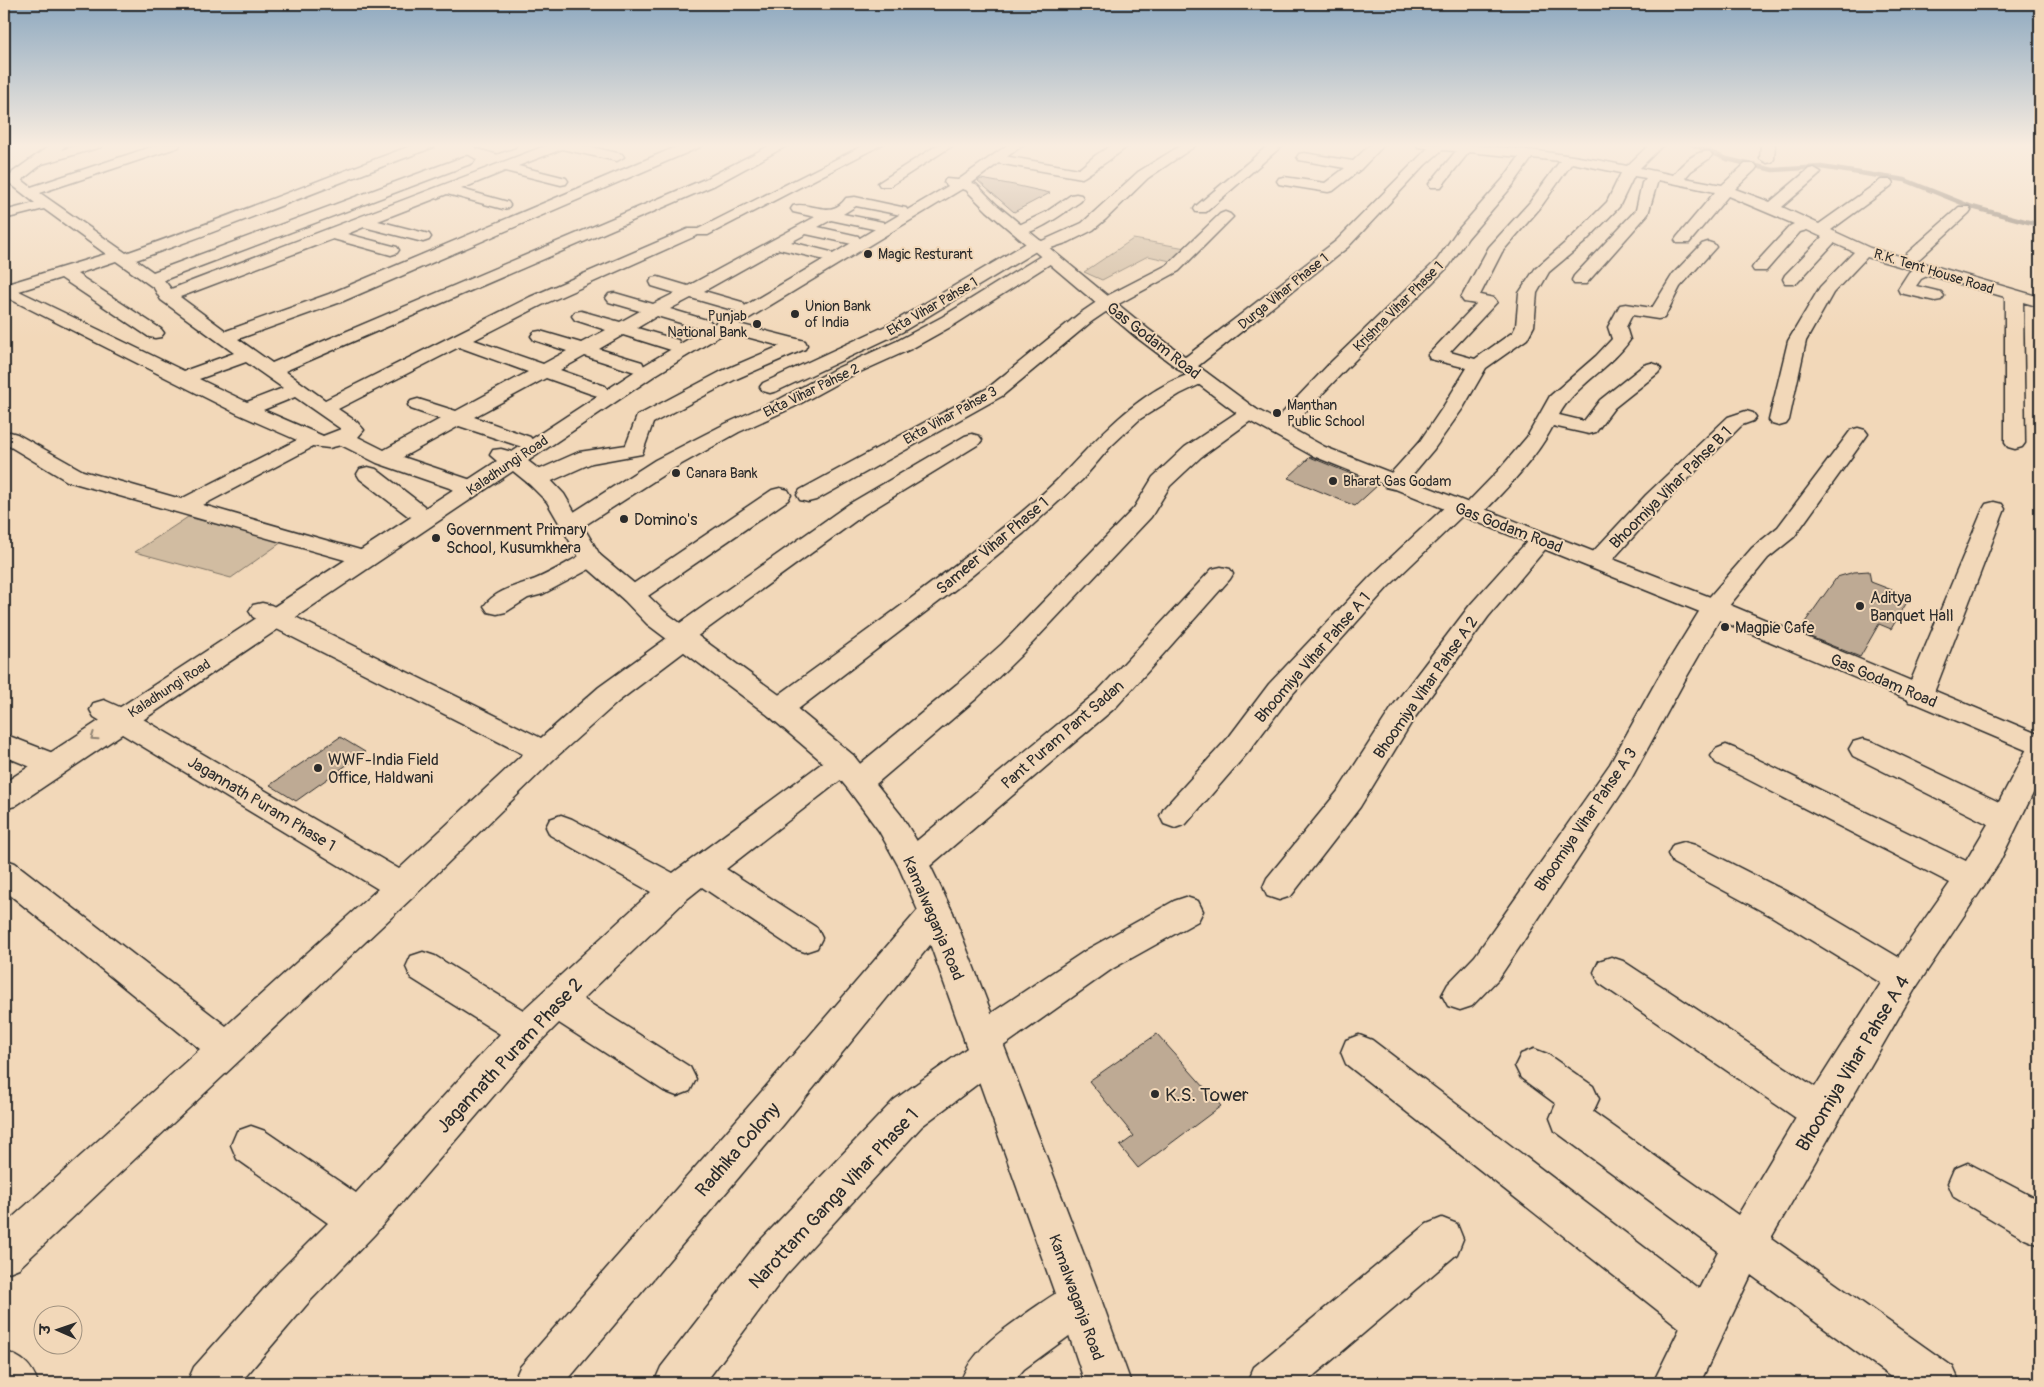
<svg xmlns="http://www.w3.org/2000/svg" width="2044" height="1387" viewBox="0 0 2044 1387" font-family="Pangolin,'Playpen Sans Deva',sans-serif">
  <rect width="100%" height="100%" fill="#f2d8b9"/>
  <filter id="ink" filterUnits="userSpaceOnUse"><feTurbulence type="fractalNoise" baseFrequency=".02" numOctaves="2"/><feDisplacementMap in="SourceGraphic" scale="10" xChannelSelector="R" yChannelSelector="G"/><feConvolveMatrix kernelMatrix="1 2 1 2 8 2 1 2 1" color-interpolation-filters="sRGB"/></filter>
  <g filter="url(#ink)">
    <g fill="#d1bca1" stroke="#7e7466">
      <path d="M1133 239 1186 248 1175 262 1148 256 1102 280 1084 272Z"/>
      <path d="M188 517 282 542 231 578 135 552Z"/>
    </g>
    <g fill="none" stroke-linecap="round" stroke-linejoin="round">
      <g stroke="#766c60" stroke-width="4.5">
        <path d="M1691 144 1727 159 1773 170 1821 167 1905 180 1972 207 2040 225"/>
        <path d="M4 151 16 144"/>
      </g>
    </g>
    <g fill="#beaa94" stroke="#2b2b2b">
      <path d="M981 179 1014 185 1050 193 1014 212 978 181Z"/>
      <path d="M1310 457 1378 485 1355 506 1288 478Z"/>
      <path d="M1869 571 1871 582 1910 597 1891 629 1879 624 1860 657 1798 632 1837 577 1854 572Z"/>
      <path d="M340 737 365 752 296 801 270 785Z"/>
      <path d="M1157 1034 1221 1106 1138 1168 1120 1146 1134 1136 1089 1081Z"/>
    </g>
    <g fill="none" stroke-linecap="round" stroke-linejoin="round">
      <g stroke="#2b2b2b" stroke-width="3">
        <g id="minor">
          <path d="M52 144H67L61 150 81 144H102L101 147 42 164 22 180 31 187 160 144H180L179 147 40 193 126 253C223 219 319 180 416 144H435L434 147C334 184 236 225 136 260L153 272 463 157 468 156 475 160 473 163 164 280 171 289 550 144H578L622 154 624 157 617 161 562 149 518 166 566 178 568 181 566 184 561 185 505 171 461 189 508 202 510 205 508 208 503 209 447 194 378 221 429 234 431 237 429 240 423 242 364 227 347 234 397 247 399 250 397 253 391 255 333 239 180 297 226 331 329 294 683 144H701L700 147 341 302 238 339 272 363 705 179 773 144H790L715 185 285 371 325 400 530 297 688 229H698L866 144H883L708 235H698L542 305 474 340 543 364 567 351 534 340 531 336 534 332 540 331 581 343 606 330 575 320 572 316 575 312 581 311 620 322 640 311 609 302 606 298 609 294 615 293 653 304 675 293 652 286 650 282 652 278 658 277 688 286 815 217 793 212 791 209 793 206C811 201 831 220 846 198L855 197 906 208 908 211 906 214 901 215 856 206 843 214 883 222 886 225 883 228 878 230 831 220 818 227 858 236 860 239 858 242 852 244 806 234 791 242 831 252 833 255 831 258 825 260 779 249 704 291 742 302 745 306 742 310 736 311 691 298 670 309 710 321 713 325 710 329 704 330 657 316 637 328 678 340 680 344 678 348 671 350 623 335 599 349 642 362 644 366 642 370 635 372 585 356 560 370 605 386 608 390 605 394 598 396 591 394 546 378 474 417 530 437 533 441 530 445 523 447 516 445 459 426 403 457 480 483 483 488 480 493 472 495 464 493 377 463 341 445 329 448 312 446 309 449 203 505 374 554 378 559 374 564 366 566 67 481 4 443V433L10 432 17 434 83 471 181 499 297 440 238 414 4 296V285L106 254 44 209 4 219V211L35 203 7 181 13 172ZM116 261 154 288 161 300 234 353 184 371 19 291 61 278 149 337 155 338 161 337 164 333 161 329 77 274ZM459 347 528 372 456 411 418 399 411 401 408 405 411 409 440 419 384 450 358 437 364 430 357 422 338 409ZM246 362 283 388 247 402 199 379ZM295 397 341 429 323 436 263 410Z"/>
          <path d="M475 144H516L515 147 497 153 476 147Z"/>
          <path d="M939 144H955L890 186H880L878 183Z"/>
          <path d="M1114 144H1130C1127 148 1085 177 1082 178L998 163 991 159 998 155 1079 169 1096 155Z"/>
          <path d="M1183 144H1198L1148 178 1106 219 1093 230 1069 242 1039 252 1036 251 902 332 777 391 770 393 763 391 760 387 763 383 890 324 1030 241 1036 239 1042 241 1082 223 1138 172Z"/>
          <path d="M1270 144H1284L1206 212H1196L1194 209 1196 206Z"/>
          <path d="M1371 144H1385L1361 169 1333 191 1328 192 1284 185 1279 184 1277 181 1279 178 1284 177 1325 183 1345 168 1299 160 1297 157 1299 154 1304 153 1353 161Z"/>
          <path d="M1417 144C1488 144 1557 151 1627 166L1650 144H1664L1640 168 1673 175C1681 165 1696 149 1710 152L1712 155 1710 158 1691 171 1685 178 1722 185 1745 164H1755L1757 167 1755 170 1735 189 1770 202 1809 169 1814 168 1821 172 1819 175 1782 207 1819 224 1881 180H1891L1893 183 1891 186 1831 230 1870 248 1903 257 1959 207H1969L1971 210 1969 213 1917 261 2040 297V307L2023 302 2025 443 2022 447 2015 449 2008 447 2005 443V297L1929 275 1921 279 1916 286 1941 292 1944 296 1941 300 1935 301 1900 293 1898 289 1909 272 1913 270 1867 257 1833 293 1806 341 1789 420 1786 424 1779 426 1772 424 1769 420 1788 341 1820 287 1854 252 1834 243 1797 283H1785L1783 279 1785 275 1822 237 1807 230 1800 232 1766 271H1754L1752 268 1754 265 1790 226 1794 224 1728 196 1689 243H1677L1675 240 1677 237 1715 192 1658 180 1648 214 1586 284H1574L1572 280 1574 276 1636 210 1642 183 1646 178 1634 176 1619 207 1585 242 1549 272 1537 293 1534 326 1527 339 1486 368 1463 408 1434 449 1402 487 1394 489 1386 487 1383 482 1420 441 1443 407 1467 368 1430 359 1428 355 1476 304 1464 302 1461 298 1489 247 1530 202 1560 161 1532 158 1513 185 1468 238 1449 266 1346 369 1285 433 1278 435 1271 433 1268 429 1271 425 1332 361 1437 260 1457 231 1503 179 1519 157 1469 152 1441 187H1431L1429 184 1456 151 1442 150 1425 165 1348 247 1193 370 1186 372 1179 370 1177 366 1179 362 1336 241 1428 148 1418 147ZM1572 163 1621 173 1607 202 1573 236 1535 269 1519 293 1516 326 1513 332 1475 359 1450 352 1497 302 1494 298 1480 295 1502 252 1540 208Z"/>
          <path d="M1761 144H1775L1774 159 1772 162 1767 163 1760 159Z"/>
          <path d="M2033 144H2040V150L2035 149Z"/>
          <path d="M1076 194 1081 195 1083 198 1081 201C1067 211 1032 238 1015 233L1012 230 1015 227 1046 212 1071 195Z"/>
          <path d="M1225 212 1230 214 1233 217 1179 271 1113 307 1091 322 1002 396 816 500 808 502 800 500 797 495 800 490 988 388 1079 314 1101 299 1167 265 1220 214Z"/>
          <path d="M1708 242 1714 244 1716 247 1680 287 1664 318 1658 319 1632 315 1626 327 1630 340C1611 368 1575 385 1559 415L1584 421 1600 400 1644 365 1651 363 1658 365 1661 369 1658 373 1614 408 1596 432 1589 434 1553 426C1535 460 1506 489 1479 517L1471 519 1462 516 1388 587 1289 698 1249 751 1186 824 1175 828 1164 824 1160 816 1164 808 1229 737 1269 684 1370 577 1450 502 1458 500 1467 503 1498 471 1527 437 1550 396 1596 356 1612 339 1608 327 1620 305 1626 304 1652 308 1673 274 1702 244Z"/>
          <path d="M1050 252 1056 254 1058 257 1056 260 954 325 911 349 849 377 794 407 739 432 671 470 579 529 571 531 563 529 559 524 563 519 655 460 725 424 780 399 835 369 897 341 942 317 1044 254Z"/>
          <path d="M723 320 805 341 807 345 805 349 736 379 653 423 642 454 592 463 545 484 537 486 529 484 526 479 529 474 579 452 626 445 637 416 722 371 780 346 717 329 714 325 717 321Z"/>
          <path d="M1200 371 1207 373 1210 377 1207 381 1180 394 1140 419 1111 446 1082 480 1024 533 957 588 789 716 779 719 769 716 765 709 769 702C849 644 929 587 1006 525 1027 508 1049 489 1068 469 1104 431 1147 384 1200 371Z"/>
          <path d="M1249 407 1256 409 1259 413 1256 417 1201 457 1170 486 1151 517 1020 656 977 698 870 789 859 792 848 789 844 781 847 775 726 869 817 928 822 938 817 948 805 952 793 948 702 887 687 899 583 999 690 1067 696 1079 690 1091 677 1096 664 1091 559 1023 539 1043 374 1235 309 1302 240 1383H187L194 1367 279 1272 328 1223 237 1159 231 1145 237 1131 251 1126 265 1131 356 1193 500 1034 411 978 406 967 411 956 423 952 435 956 523 1010 651 892 550 835 546 827 550 819 561 815 572 819 673 873 833 755 843 752 853 755 858 763 855 768 957 684 1002 644 1134 508 1153 477 1185 447 1242 409Z"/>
          <path d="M1746 411 1753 413 1756 417 1753 421 1742 425 1662 505 1607 566 1598 568 1589 566 1586 561 1589 556 1646 495 1728 417Z"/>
          <path d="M1858 428 1865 430 1868 434 1794 537 1768 558 1724 612 1686 678 1631 779 1499 978 1472 1006 1460 1010 1448 1006 1442 995 1448 984 1475 956 1610 764 1658 678 1705 602 1752 548 1778 527 1851 430Z"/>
          <path d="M972 434 979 436 982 440 979 444 865 514 696 637 697 639 693 645 619 701 554 759 414 896 19 1268 4 1274V1225L200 1049 4 890V859L15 863 226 1026 378 889 94 717 90 710 94 703 104 700 131 712 399 869 523 754 253 617 249 611 253 605 262 603 271 605 541 738 599 687 667 638 666 636 670 630 849 504 965 436Z"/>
          <path d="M368 467 376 469 424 506 427 511 424 516 416 518 408 516 360 479 357 474 360 469Z"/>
          <path d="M780 488 788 490 791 495 788 500 642 600 633 603 624 600 621 595 624 590 772 490Z"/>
          <path d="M1994 502 2002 504 2005 509 1933 695 1929 702 1919 704 1909 702 1905 695 1983 509 1986 504Z"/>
          <path d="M1541 533 1549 535 1553 540 1488 617 1413 720 1360 807 1291 896 1279 900 1267 896 1263 887 1267 878 1338 791 1393 706 1470 605 1533 535Z"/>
          <path d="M591 552 599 554 603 559 599 564 543 594 528 598 506 612 497 614 488 612 484 606C494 592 512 587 527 582 545 577 566 563 583 554Z"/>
          <path d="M1221 567 1230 569 1233 574 1230 579 1117 706 924 871 913 875 902 871 897 862 902 853 1097 692 1212 569Z"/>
          <path d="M4 734 63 757 68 765 63 773 53 776 4 756Z"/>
          <path d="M1863 739 1873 742 1999 802 2030 743 2040 740V779L1999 863 1915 989 1771 1238 1953 1367 1960 1383H1899L1751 1275 1700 1383H1653L1680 1328 1346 1064 1341 1052 1346 1040 1359 1035 1372 1040 1699 1289 1718 1251 1555 1131 1550 1118 1556 1104 1521 1078 1515 1066 1521 1054 1534 1049 1547 1054 1593 1086 1599 1099 1593 1112 1738 1215 1796 1118 1599 983 1594 972 1599 961 1611 957 1623 961 1815 1087 1881 983 1773 917 1673 863 1668 854 1673 845 1684 842 1695 845 1797 897 1898 957 1950 883 1716 763 1711 756 1716 749 1726 745 1736 749 1966 861 1988 824 1853 756 1849 749 1853 742Z"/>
          <path d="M1186 897 1198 901 1203 911 1198 921 1112 969 1002 1047 1005 1055 1000 1067 922 1126 785 1276 705 1383H654L661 1367 755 1246 894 1100 967 1048 964 1040 969 1028 1088 949 1174 901Z"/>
          <path d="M936 899 948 903 953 913 948 923 784 1124 565 1383H513L520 1367 756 1098 924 903Z"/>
          <path d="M1968 1163 2040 1201V1245L2025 1239 1954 1197 1948 1183 1954 1169Z"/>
          <path d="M1442 1218 1457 1224 1463 1239 1457 1254 1305 1383H1247L1254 1367 1427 1224Z"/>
          <path d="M1080 1280 1095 1287 1102 1302 1095 1317 1024 1369 1012 1383H960C972 1349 1003 1330 1031 1310 1047 1299 1062 1288 1080 1280Z"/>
          <path d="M4 1351C23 1358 31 1364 38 1383H4Z"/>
        </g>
      </g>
      <g stroke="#2b2b2b" stroke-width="3">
        <path id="major" d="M1009 144H1024L972 183 976 184 997 205 1148 329 1256 409 1325 447 1723 602 2040 735V756L1705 614 1311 455 1242 417 1136 337 987 211 966 190 962 189 657 374 528 461 545 474 564 494 600 555 642 590 665 612 789 702 853 755 901 815 924 853 953 913 1102 1302 1131 1383H1085L1058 1302 919 913 898 865 879 831 848 789 833 771 769 716 647 624 624 600 583 564 547 502 529 484 513 471 15 806 4 809V783L497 461 490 455 493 450 501 449 512 452 643 366 948 186 944 182 946 179 958 180Z"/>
      </g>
      <use href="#minor" fill="#f2d8b9" fill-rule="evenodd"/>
      <use href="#major" fill="#f2d8b9" fill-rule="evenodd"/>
    </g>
    <defs><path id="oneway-chevron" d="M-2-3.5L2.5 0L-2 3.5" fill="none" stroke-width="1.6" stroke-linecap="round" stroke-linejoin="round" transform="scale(1.25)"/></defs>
    <use stroke="#8e8272" href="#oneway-chevron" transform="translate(94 737) rotate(146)"/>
  </g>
  <linearGradient id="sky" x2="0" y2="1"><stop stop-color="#8ea9c0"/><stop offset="0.43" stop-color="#f9ede0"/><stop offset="1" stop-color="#f9ede0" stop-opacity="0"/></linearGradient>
  <rect width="2044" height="338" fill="url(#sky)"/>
  <g fill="#2b2b2b" stroke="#f2d8b9" stroke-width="2">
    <circle cx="868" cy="254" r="5"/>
    <circle cx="795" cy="314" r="5"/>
    <circle cx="757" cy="324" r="5"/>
    <circle cx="1277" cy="413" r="5"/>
    <circle cx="676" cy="473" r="5"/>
    <circle cx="1333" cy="481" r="5"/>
    <circle cx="624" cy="519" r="5"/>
    <circle cx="436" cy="538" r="5"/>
    <circle cx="1860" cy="606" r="5"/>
    <circle cx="1725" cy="627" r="5"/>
    <circle cx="318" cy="768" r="5"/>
    <circle cx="1155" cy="1094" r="5"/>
  </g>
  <g text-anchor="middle" stroke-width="4" stroke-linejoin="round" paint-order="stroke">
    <g font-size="14" fill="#2b2b2b" stroke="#f2d8b9" text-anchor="start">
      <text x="878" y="259">Magic Resturant</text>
      <text x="805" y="311">Union Bank<tspan x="805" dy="16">of India</tspan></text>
      <text x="747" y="321" text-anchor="end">Punjab<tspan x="747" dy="16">National Bank</tspan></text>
      <text x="1287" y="410">Manthan<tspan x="1287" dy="16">Public School</tspan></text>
      <text x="686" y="478">Canara Bank</text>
      <text x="1343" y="486">Bharat Gas Godam</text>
    </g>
    <g font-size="14" fill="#2b2b2b" stroke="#f2d8b9">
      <text transform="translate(1934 271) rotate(17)" y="5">R.K. Tent House Road</text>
      <text transform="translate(1283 291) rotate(-39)" y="5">Durga Vihar Phase 1</text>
      <text transform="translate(932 306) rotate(-30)" y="5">Ekta Vihar Pahse 1</text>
      <text transform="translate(1398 306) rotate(-45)" y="5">Krishna Vihar Phase 1</text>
      <text transform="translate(811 390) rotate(-26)" y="5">Ekta Vihar Pahse 2</text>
      <text transform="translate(950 415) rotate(-29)" y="5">Ekta Vihar Pahse 3</text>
      <text transform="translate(507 465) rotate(-34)" y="5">Kaladhungi Road</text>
      <text transform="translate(169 688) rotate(-33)" y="5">Kaladhungi Road</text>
    </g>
    <g font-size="16" fill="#2b2b2b" stroke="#f2d8b9">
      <text transform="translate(1154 340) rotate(38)" y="6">Gas Godam Road</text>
      <text transform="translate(1670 487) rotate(-45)" y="6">Bhoomiya Vihar Pahse B 1</text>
      <text transform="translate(1509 527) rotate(21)" y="6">Gas Godam Road</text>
      <text transform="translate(992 545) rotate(-40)" y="6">Sameer Vihar Phase 1</text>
      <text transform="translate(1312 657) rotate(-49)" y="6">Bhoomiya Vihar Pahse A 1</text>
      <text transform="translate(1884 680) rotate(23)" y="6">Gas Godam Road</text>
      <text transform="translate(1425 687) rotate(-55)" y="6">Bhoomiya Vihar Pahse A 2</text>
      <text transform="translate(1062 734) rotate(-41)" y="6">Pant Puram Pant Sadan</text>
      <text transform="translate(262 803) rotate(31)" y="6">Jagannath Puram Phase 1</text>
      <text transform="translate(1585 819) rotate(-56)" y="6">Bhoomiya Vihar Pahse A 3</text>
      <text transform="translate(934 918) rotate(67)" y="6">Kamalwaganja Road</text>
      <text transform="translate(1077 1297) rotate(70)" y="6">Kamalwaganja Road</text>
    </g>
    <g font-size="16" fill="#2b2b2b" stroke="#f2d8b9" text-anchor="start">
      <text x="634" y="525">Domino's</text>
      <text x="446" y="535">Government Primary<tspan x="446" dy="18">School, Kusumkhera</tspan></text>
      <text x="1870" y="603">Aditya<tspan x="1870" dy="18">Banquet Hall</tspan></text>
      <text x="1735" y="633">Magpie Cafe</text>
      <text x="328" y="765">WWF-India Field<tspan x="328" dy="18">Office, Haldwani</tspan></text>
    </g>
    <g font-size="19" fill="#2b2b2b" stroke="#f2d8b9">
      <text transform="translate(509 1055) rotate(-47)" y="7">Jagannath Puram Phase 2</text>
      <text transform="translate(1852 1063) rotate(-59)" y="7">Bhoomiya Vihar Pahse A 4</text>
      <text transform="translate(737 1149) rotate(-49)" y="7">Radhika Colony</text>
      <text transform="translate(833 1198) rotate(-47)" y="7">Narottam Ganga Vihar Phase 1</text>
    </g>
    <g font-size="19" fill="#2b2b2b" stroke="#f2d8b9" text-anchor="start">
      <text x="1165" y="1101">K.S. Tower</text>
    </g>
  </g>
  <rect width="2044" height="1387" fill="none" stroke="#f2d8b9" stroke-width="20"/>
  <rect x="10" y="10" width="2024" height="1367" fill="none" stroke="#2b2b2b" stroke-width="2" filter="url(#ink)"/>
  <g transform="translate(58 1330) rotate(272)"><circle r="24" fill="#f2d8b9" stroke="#a29380"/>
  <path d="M0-4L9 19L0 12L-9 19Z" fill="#2b2b2b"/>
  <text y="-8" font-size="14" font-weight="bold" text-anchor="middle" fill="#2b2b2b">उ</text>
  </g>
</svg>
